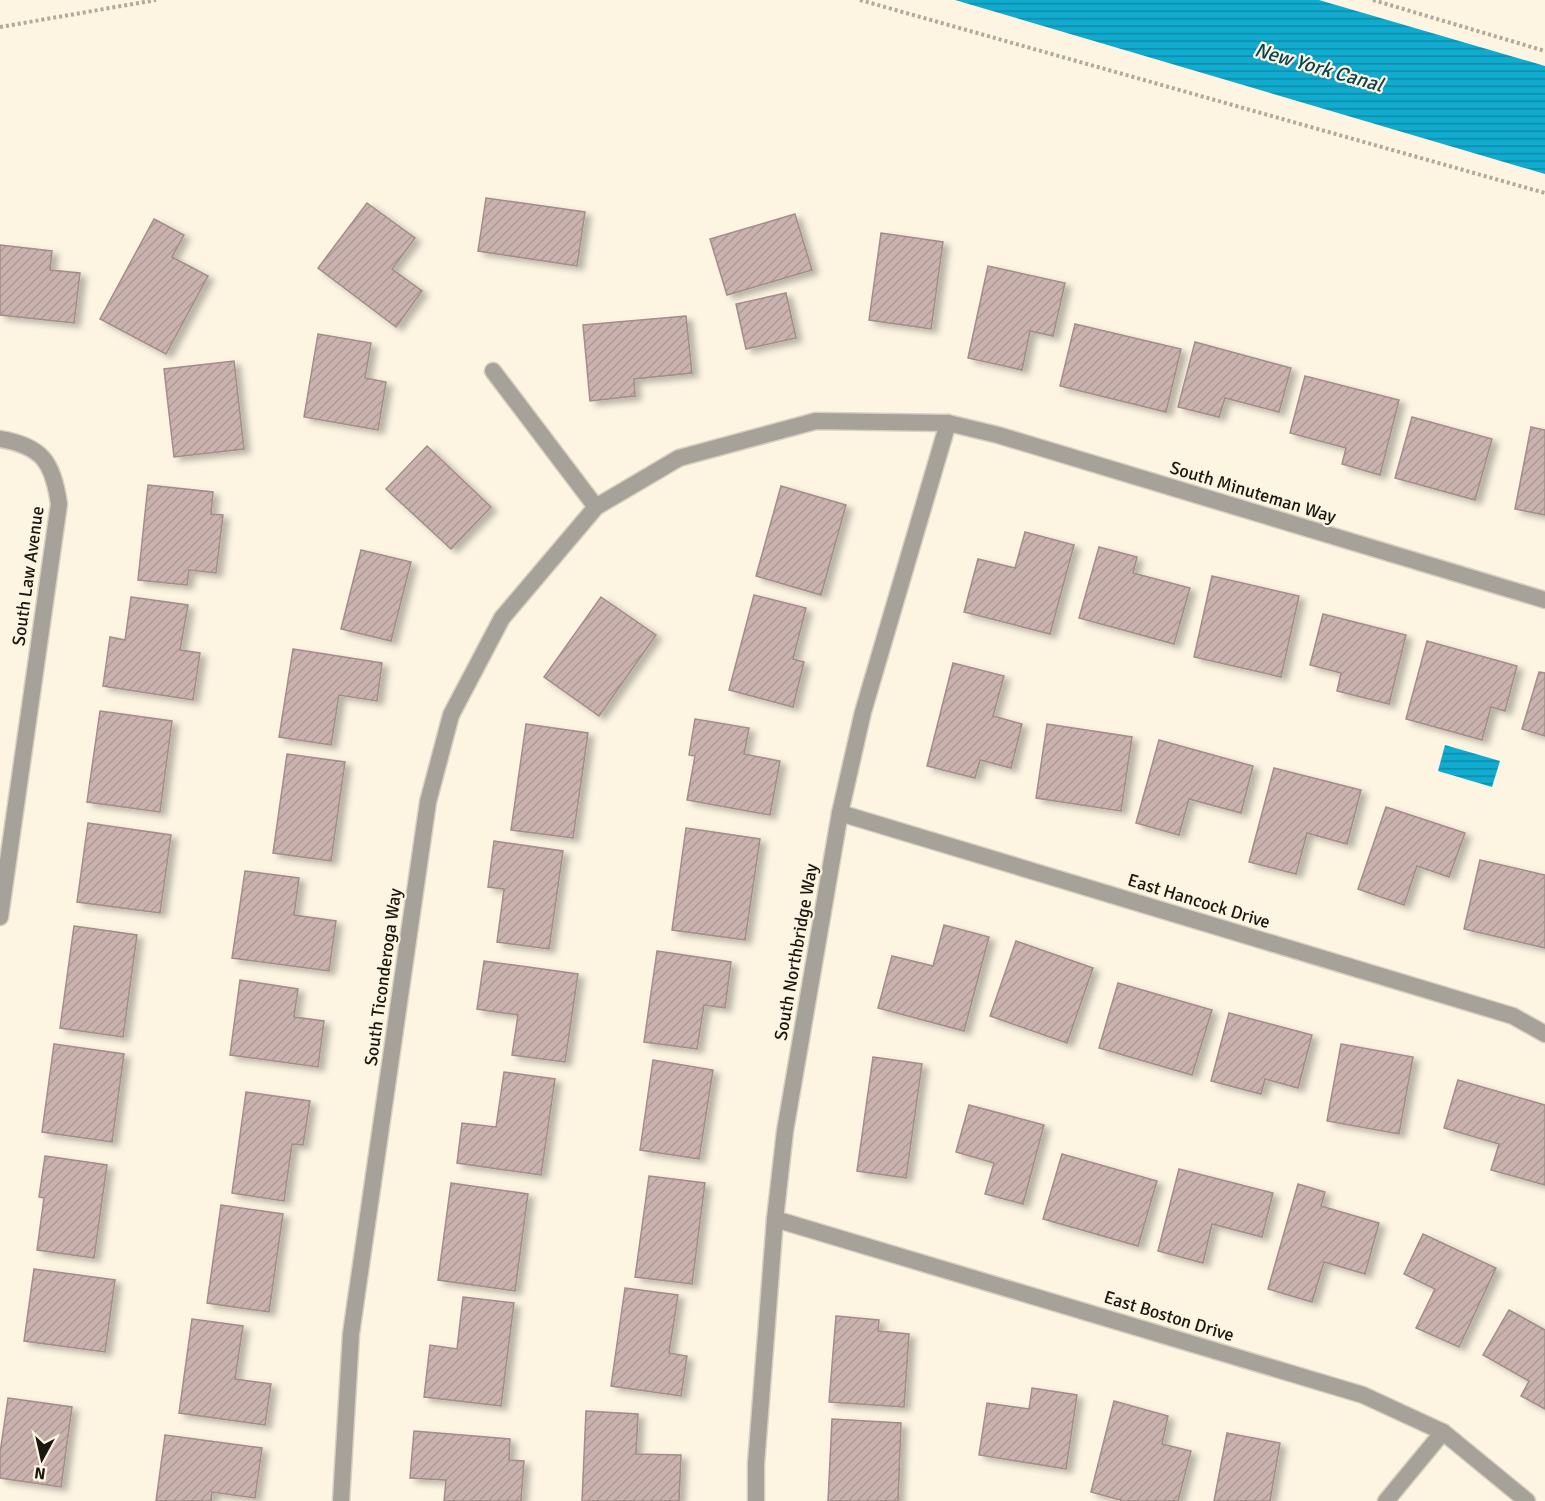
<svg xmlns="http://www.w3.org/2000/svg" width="1545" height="1501" viewBox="0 0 1545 1501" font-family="Signika,sans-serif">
  <defs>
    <pattern id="water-rules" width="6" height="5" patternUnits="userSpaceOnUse" patternTransform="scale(1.5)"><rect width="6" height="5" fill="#10abcf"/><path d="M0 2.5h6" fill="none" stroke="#0e8aa7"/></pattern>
    <pattern id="building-hatch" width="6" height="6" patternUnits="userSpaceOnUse" patternTransform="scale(1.5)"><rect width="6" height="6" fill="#cab3ae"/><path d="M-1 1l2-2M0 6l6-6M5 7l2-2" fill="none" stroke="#ad9995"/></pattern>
    <filter id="shadow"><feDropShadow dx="6" dy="4" stdDeviation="3" flood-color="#0004"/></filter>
  </defs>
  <rect width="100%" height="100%" fill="#fdf5e2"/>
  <g fill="url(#water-rules)">
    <path d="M955 0H1319L1545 66V174Z"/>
    <path d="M1445 745 1500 761 1492 787 1438 771Z"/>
  </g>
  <g fill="url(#building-hatch)" stroke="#a28d88" stroke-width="1.5" filter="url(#shadow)">
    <path d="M486 198 585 212 577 266 478 251Z"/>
    <path d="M367 203 415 238 392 269 422 291 396 327 318 268Z"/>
    <path d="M795 214 812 270 727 295 710 239Z"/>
    <path d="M154 219 184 235 172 257 208 276 166 354 100 319Z"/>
    <path d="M881 233 943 242 931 329 869 320Z"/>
    <path d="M0 245 52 251 50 270 80 273 74 323 0 315Z"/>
    <path d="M988 266 1065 283 1053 336 1030 331 1022 370 968 358Z"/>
    <path d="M786 293 796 338 746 349 736 304Z"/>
    <path d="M686 316 692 373 634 379 635 396 590 401 583 325Z"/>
    <path d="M1075 324 1181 349 1166 412 1060 386Z"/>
    <path d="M318 334 371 343 365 378 386 382 378 430 304 417Z"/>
    <path d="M1195 342 1291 368 1279 412 1225 398 1219 417 1178 407Z"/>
    <path d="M234 361 244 449 174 457 164 369Z"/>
    <path d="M1305 376 1399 400 1380 475 1342 464 1346 448 1290 433Z"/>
    <path d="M1412 417 1492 439 1475 500 1395 478Z"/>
    <path d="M1531 427 1545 430V515L1515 509Z"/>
    <path d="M427 446 491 507 451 549 386 489Z"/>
    <path d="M148 485 213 492 211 514 223 515 216 573 189 570 187 585 138 580Z"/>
    <path d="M781 486 846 505 821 595 756 576Z"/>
    <path d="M1025 532 1074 545 1050 634 964 612 978 559 1015 568Z"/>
    <path d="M1099 547 1137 557 1133 573 1190 588 1174 644 1079 618Z"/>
    <path d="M361 550 411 562 391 641 341 629Z"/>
    <path d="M1212 576 1299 596 1281 677 1194 657Z"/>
    <path d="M754 595 806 608 793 659 804 662 793 707 729 690Z"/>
    <path d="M131 597 188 605 180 650 200 653 193 700 103 686 110 637 125 640Z"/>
    <path d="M601 597 656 635 599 716 544 677Z"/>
    <path d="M1323 614 1406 635 1389 704 1337 691 1341 673 1310 665Z"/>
    <path d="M1427 641 1517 666 1505 711 1491 707 1482 740 1406 719Z"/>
    <path d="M293 649 382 663 377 701 339 695 331 745 279 737Z"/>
    <path d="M953 663 1004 676 993 716 1022 724 1011 768 980 760 975 778 927 766Z"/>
    <path d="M1539 672 1545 673V736L1522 729Z"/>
    <path d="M100 711 172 721 160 812 87 802Z"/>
    <path d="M695 719 749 728 744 754 780 761 770 815 687 800 695 756 689 755Z"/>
    <path d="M526 724 588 733 573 838 511 830Z"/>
    <path d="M1047 724 1132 737 1121 811 1036 798Z"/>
    <path d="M1159 740 1253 766 1241 813 1189 799 1179 835 1136 823Z"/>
    <path d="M287 754 345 762 331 861 273 853Z"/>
    <path d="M1274 768 1361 790 1347 844 1307 833 1296 874 1249 862Z"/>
    <path d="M1386 807 1465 833 1449 877 1417 866 1404 905 1358 889Z"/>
    <path d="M88 823 171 835 160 913 77 902Z"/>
    <path d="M686 828 760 839 745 940 672 930Z"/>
    <path d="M494 841 563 851 549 949 497 942 504 889 488 887Z"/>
    <path d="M1480 860 1545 875V948L1464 929Z"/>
    <path d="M245 871 299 878 294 915 336 921 329 971 232 958Z"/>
    <path d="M944 925 989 937 964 1031 878 1008 892 956 933 966Z"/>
    <path d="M74 926 137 935 123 1037 60 1028Z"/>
    <path d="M1016 941 1093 968 1067 1043 990 1016Z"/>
    <path d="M657 951 731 962 725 1008 704 1005 697 1049 644 1042Z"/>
    <path d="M484 961 578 974 565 1062 512 1055 518 1015 477 1009Z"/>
    <path d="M240 980 298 989 294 1017 324 1021 318 1067 230 1055Z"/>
    <path d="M1118 983 1212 1010 1192 1075 1099 1048Z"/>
    <path d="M1229 1013 1312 1035 1298 1088 1265 1079 1261 1094 1211 1081Z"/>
    <path d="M54 1044 124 1054 112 1142 42 1132Z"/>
    <path d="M1341 1044 1413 1057 1399 1134 1327 1121Z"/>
    <path d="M873 1057 922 1064 906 1178 857 1171Z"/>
    <path d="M653 1060 713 1070 699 1159 640 1150Z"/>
    <path d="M504 1072 555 1079 541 1175 457 1163 462 1123 496 1127Z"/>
    <path d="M1458 1080 1545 1105V1185L1491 1170 1499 1144 1444 1128Z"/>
    <path d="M246 1092 310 1101 303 1145 292 1144 284 1201 232 1193Z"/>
    <path d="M969 1105 1044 1125 1023 1204 985 1194 994 1163 956 1152Z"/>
    <path d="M1062 1154 1157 1181 1138 1246 1043 1219Z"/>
    <path d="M45 1156 107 1165 94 1258 37 1250 44 1198 39 1197Z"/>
    <path d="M1179 1169 1273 1193 1262 1237 1212 1224 1203 1263 1158 1251Z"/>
    <path d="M649 1176 705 1183 692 1284 635 1277Z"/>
    <path d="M451 1183 528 1194 515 1291 438 1280Z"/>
    <path d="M1298 1184 1325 1192 1321 1206 1379 1223 1365 1274 1324 1262 1312 1302 1268 1289Z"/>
    <path d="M221 1205 283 1214 269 1312 207 1303Z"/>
    <path d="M1423 1234 1496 1268 1459 1347 1416 1328 1435 1289 1404 1274Z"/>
    <path d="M34 1269 115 1280 105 1352 24 1341Z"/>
    <path d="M625 1288 678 1295 669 1353 687 1356 681 1396 611 1386Z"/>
    <path d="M463 1297 514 1303 501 1406 424 1397 430 1345 457 1349Z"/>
    <path d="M1509 1310 1545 1330V1409L1521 1396 1529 1381 1483 1355Z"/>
    <path d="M836 1316 879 1320 878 1331 909 1334 904 1407 829 1402Z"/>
    <path d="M192 1319 243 1326 235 1379 271 1384 265 1425 179 1413Z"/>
    <path d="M1032 1388 1077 1395 1066 1469 979 1455 987 1403 1029 1409Z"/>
    <path d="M8 1398 72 1407 61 1487 0 1478V1453Z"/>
    <path d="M1114 1401 1168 1416 1162 1444 1191 1451 1178 1501H1124L1091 1492Z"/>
    <path d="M586 1411 638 1414 636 1454 681 1455 679 1501H582Z"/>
    <path d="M832 1419 901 1423 898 1501H828Z"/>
    <path d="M414 1431 510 1439 509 1460 524 1461 521 1501H444L446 1480 410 1478Z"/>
    <path d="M1227 1433 1280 1443 1270 1501H1214Z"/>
    <path d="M165 1435 262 1448 255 1498 212 1492 211 1501H156Z"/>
  </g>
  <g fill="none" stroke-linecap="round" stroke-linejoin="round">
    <g stroke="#d9d1c0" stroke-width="19">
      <g id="minor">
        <path d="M493 371 596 507"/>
        <path d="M0 439C42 446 53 462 59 504L0 917"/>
        <path d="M840 813 1513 1016 1545 1034"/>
        <path d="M775 1219 1363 1395 1443 1432 1527 1501"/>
        <path d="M341 1501 351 1334 428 802 451 715 502 618 596 507 679 458 816 421 948 423 998 435 1545 600"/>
        <path d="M756 1501V1464L775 1219 785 1131 840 813 863 712 948 423"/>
        <path d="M1386 1501 1443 1432"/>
      </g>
    </g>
    <g stroke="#b0aa9b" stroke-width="4" stroke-dasharray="3 3" stroke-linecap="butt">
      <path d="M860 0 1545 193"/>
      <path d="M1373 0 1545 51"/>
      <path d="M0 27 156 0"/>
    </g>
    <use href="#minor" stroke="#a6a29a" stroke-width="16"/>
  </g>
  <g text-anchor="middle" stroke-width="4.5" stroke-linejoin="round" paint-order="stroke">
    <g font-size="18" fill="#191710" stroke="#fdf5e2">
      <text transform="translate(1253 492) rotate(17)" y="6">South Minuteman Way</text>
      <text transform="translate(28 576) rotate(-82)" y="6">South Law Avenue</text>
      <text transform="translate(1199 901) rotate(17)" y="6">East Hancock Drive</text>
      <text transform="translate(796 952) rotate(-80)" y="6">South Northbridge Way</text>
      <text transform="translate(383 977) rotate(-82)" y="6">South Ticonderoga Way</text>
      <text transform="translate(1169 1316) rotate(17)" y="6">East Boston Drive</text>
    </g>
    <g font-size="20" font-style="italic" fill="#094353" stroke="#fdf5e2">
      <text transform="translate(1319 67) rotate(16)" y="7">New York Canal</text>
    </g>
  </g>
  <g transform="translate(42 1459) rotate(188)" stroke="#fdf5e2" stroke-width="4.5" paint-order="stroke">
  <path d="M0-4.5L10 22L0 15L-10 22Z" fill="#191710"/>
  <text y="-9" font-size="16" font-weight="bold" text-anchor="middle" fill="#191710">N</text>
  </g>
</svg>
